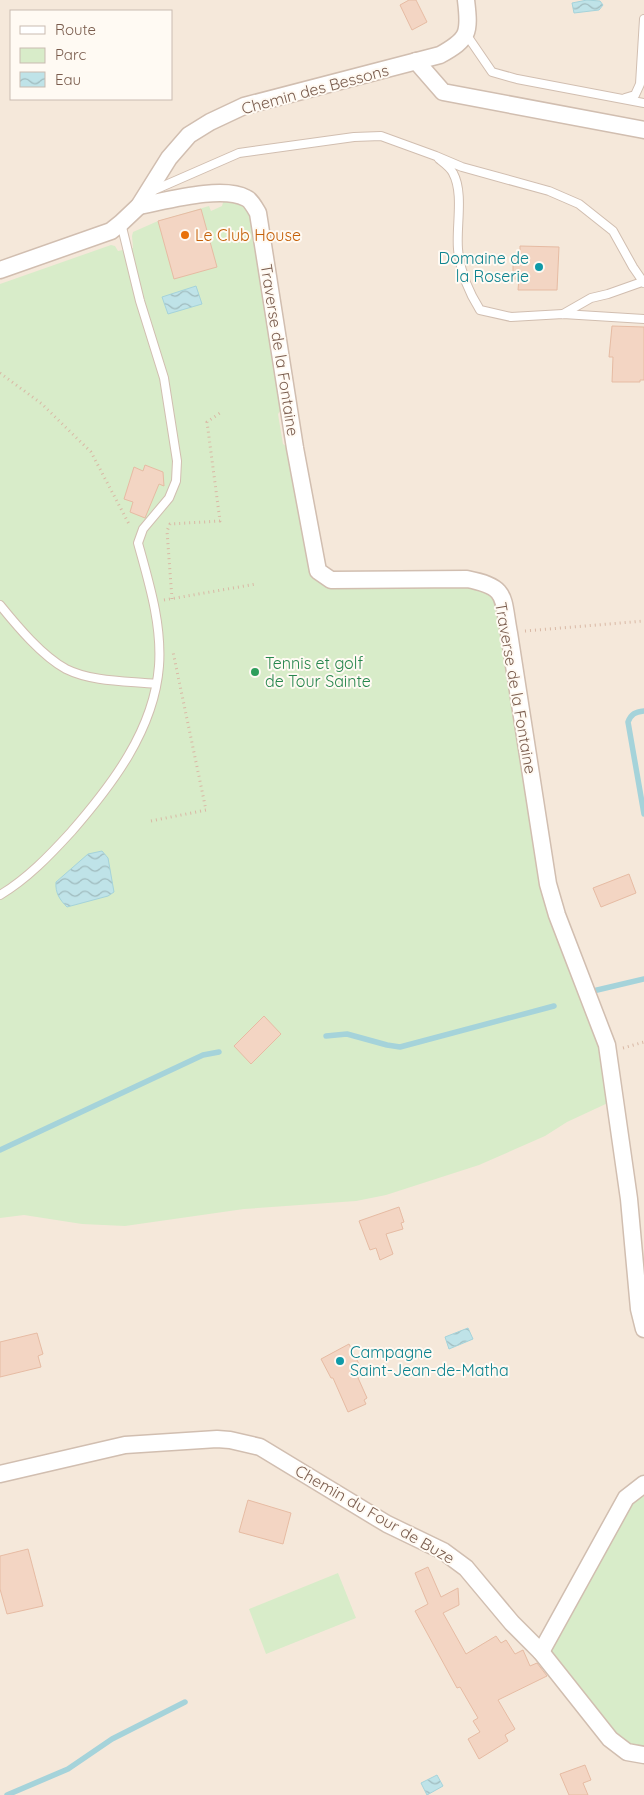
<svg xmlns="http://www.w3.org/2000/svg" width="644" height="1795" viewBox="0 0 644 1795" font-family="Quicksand,sans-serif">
  <defs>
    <pattern id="water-waves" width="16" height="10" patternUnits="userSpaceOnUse" patternTransform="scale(1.25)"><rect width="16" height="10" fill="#bfe3e8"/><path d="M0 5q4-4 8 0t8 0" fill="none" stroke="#a0bbbe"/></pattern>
  </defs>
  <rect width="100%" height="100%" fill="#fdf6ec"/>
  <path fill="#f5e8da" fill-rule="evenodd" d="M0 0H644V1795H0ZM11 11H171V99H11Z"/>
  <g fill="#d8ecc9">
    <path d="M224 199 242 203 255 214 283 407 278 414 283 444 293 451 316 579 323 585 464 584 480 589 497 599 545 887 542 894 602 1038 610 1102 567 1122 545 1136 479 1165 386 1195 356 1201 244 1209 125 1226 82 1224 24 1215 0 1218V284L111 245 115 246 118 251 133 248 132 236 133 232 158 221 209 206 211 211 222 206Z"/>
    <path d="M644 1491V1747L625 1744 615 1738 552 1657V1640L631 1502Z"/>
    <path d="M338 1573 356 1618 266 1654 249 1609Z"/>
  </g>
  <g fill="url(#water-waves)" stroke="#a5d3da">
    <path d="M587 0 600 1 603 5 599 10 574 13 572 3Z"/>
    <path d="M196 286 202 304 168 314 162 297Z"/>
    <path d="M102 851 108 858 114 892 108 896 67 907C60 900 55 893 56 882L88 854Z"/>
    <path d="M468 1328 473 1339 449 1349 445 1337Z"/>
    <path d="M437 1775 443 1786 427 1795 421 1783Z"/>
  </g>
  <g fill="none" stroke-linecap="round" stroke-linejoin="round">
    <g stroke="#a5d3da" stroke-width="5.5">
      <path d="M644 711C635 712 631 714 628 722L644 814"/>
      <path d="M593 991 644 979"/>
      <path d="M326 1036 347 1034 387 1045 400 1047 554 1006"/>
      <path d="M0 1150 203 1055 219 1052"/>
      <path d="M7 1795 68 1769 112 1739 185 1702"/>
    </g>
  </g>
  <g fill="#f3d5c3" stroke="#e6bba3">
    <path d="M409 0H416L427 22 412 30 400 5Z"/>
    <path d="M201 209 217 267 174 279 158 221Z"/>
    <path d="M520 246 559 247 557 290H518L519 279H513V254L520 255Z"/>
    <path d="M612 326 644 327V380H640V382H612L613 357H609Z"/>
    <path d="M145 465 163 472 164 486 159 484 145 518 130 512 133 502 124 499 134 467 143 471Z"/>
    <path d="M629 874 636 893 601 907 593 888Z"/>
    <path d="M264 1016 281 1034 251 1064 234 1046Z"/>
    <path d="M399 1207 404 1222 401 1223 403 1229 386 1234 393 1254 380 1260 376 1248 370 1250 359 1221Z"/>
    <path d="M37 1333 43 1354 38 1356 41 1367 0 1377V1342Z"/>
    <path d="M349 1344 361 1368 355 1371 367 1398 364 1400 366 1404 348 1412 333 1378H331L321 1359Z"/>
    <path d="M248 1500 291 1513 283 1544 239 1532Z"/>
    <path d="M28 1549 43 1606 7 1614 0 1589V1556Z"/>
    <path d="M428 1567 441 1597 458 1588 459 1605 443 1613 466 1654 496 1636 501 1643 506 1640 515 1654 523 1650 530 1666 537 1663 547 1676 498 1700 515 1729 505 1735 508 1741 479 1759 468 1739 480 1732 473 1721 478 1718 460 1687 457 1688 415 1611 428 1604 415 1573Z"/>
    <path d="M585 1765 591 1780 583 1783 588 1795H569L560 1774Z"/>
  </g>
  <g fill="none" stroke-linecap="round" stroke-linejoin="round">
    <g stroke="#d1beb0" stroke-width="10">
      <g id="lane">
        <path d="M466 34 492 72 517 79 644 103"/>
        <path d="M625 98 635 95 640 84 644 19"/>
        <path d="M439 159C444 163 450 167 453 173 464 193 456 226 458 249 460 272 468 291 480 310L511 317 563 314 644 319"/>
        <path d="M152 191 239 153 354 137 381 136 436 156 462 167 549 191 579 204 613 231 633 267 644 283"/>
        <path d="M563 314 591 298 608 294 642 282"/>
        <path d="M0 605C17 626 42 656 66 669 92 682 127 681 156 684"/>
        <path d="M0 895C27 879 50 855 71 832 112 785 154 730 159 666 162 624 149 583 138 543L143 529 169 498 176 481 177 461 164 378 140 301 121 223"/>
      </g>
    </g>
    <g stroke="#d1beb0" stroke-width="19">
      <g id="street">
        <path d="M416 61 443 92 644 130"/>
        <path d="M139 206C166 201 222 185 246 198 251 200 255 208 258 213L295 448 318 571 331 580 467 579C508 587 502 596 509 633L548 884 557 915 607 1045 629 1199 639 1309 644 1329"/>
        <path d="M0 270 111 231 121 223 139 206 169 158 189 135 210 122 244 106 440 55C469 39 470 33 466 0"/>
        <path d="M0 1474 125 1445 217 1439 230 1440 260 1447 387 1524 443 1551 466 1568 512 1623 541 1652 610 1739 627 1752 644 1755"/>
        <path d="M541 1652 626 1498 644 1484"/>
      </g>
    </g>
    <g stroke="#d9b8a5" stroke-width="3" stroke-dasharray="1 4" stroke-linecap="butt">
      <path d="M0 373 42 404 91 452 130 526"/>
      <path d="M172 599 167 531 170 524 220 521 207 422 220 413"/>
      <path d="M164 600 256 584"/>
      <path d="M525 631 644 621"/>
      <path d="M151 821 206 810 173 652"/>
      <path d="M623 1048 644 1042"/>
    </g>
    <use href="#lane" stroke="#fff" stroke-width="8"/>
    <use href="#street" stroke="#fff" stroke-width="16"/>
  </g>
  <circle fill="#e8710a" stroke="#fffaf3" stroke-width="2" cx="185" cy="235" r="5"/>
  <g fill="#0f9aa8" stroke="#fffaf3" stroke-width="2">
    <circle cx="539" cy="267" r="5"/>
    <circle cx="340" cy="1361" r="5"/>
  </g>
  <circle fill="#2e9e5b" stroke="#fffaf3" stroke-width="2" cx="255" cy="672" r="5"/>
  <g text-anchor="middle" stroke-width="4" stroke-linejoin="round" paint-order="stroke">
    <g font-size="16" fill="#7a5c4d" stroke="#fffaf3">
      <text transform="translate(315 89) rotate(-15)" y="6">Chemin des Bessons</text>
      <text transform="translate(280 350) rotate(81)" y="6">Traverse de la Fontaine</text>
      <text transform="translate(516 688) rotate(80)" y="6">Traverse de la Fontaine</text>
      <text transform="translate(375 1514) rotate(30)" y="6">Chemin du Four de Buze</text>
    </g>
    <g font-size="16" fill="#c56008" stroke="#fffaf3" text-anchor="start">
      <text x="195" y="241">Le Club House</text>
    </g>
    <g font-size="16" fill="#0d838f" stroke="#fffaf3" text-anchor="end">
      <text x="529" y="264">Domaine de<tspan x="529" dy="18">la Roserie</tspan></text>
      <text x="350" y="1358" text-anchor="start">Campagne<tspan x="350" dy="18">Saint-Jean-de-Matha</tspan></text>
    </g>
    <g font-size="16" fill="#27864d" stroke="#fffaf3" text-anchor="start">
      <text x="265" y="669">Tennis et golf<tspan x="265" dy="18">de Tour Sainte</tspan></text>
    </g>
  </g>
  <rect x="10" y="10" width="162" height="90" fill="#fffaf3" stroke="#cabbb1"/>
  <rect x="20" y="26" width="25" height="8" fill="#ffffff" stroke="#cabbb1"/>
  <text x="55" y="35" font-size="15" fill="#7a5c4d">Route</text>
  <rect x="20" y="48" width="25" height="15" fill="#d8ecc9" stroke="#cabbb1"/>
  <text x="55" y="60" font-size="15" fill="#7a5c4d">Parc</text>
  <rect x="20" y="72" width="25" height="15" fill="url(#water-waves)" stroke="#cabbb1"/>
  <text x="55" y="85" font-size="15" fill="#7a5c4d">Eau</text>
</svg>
